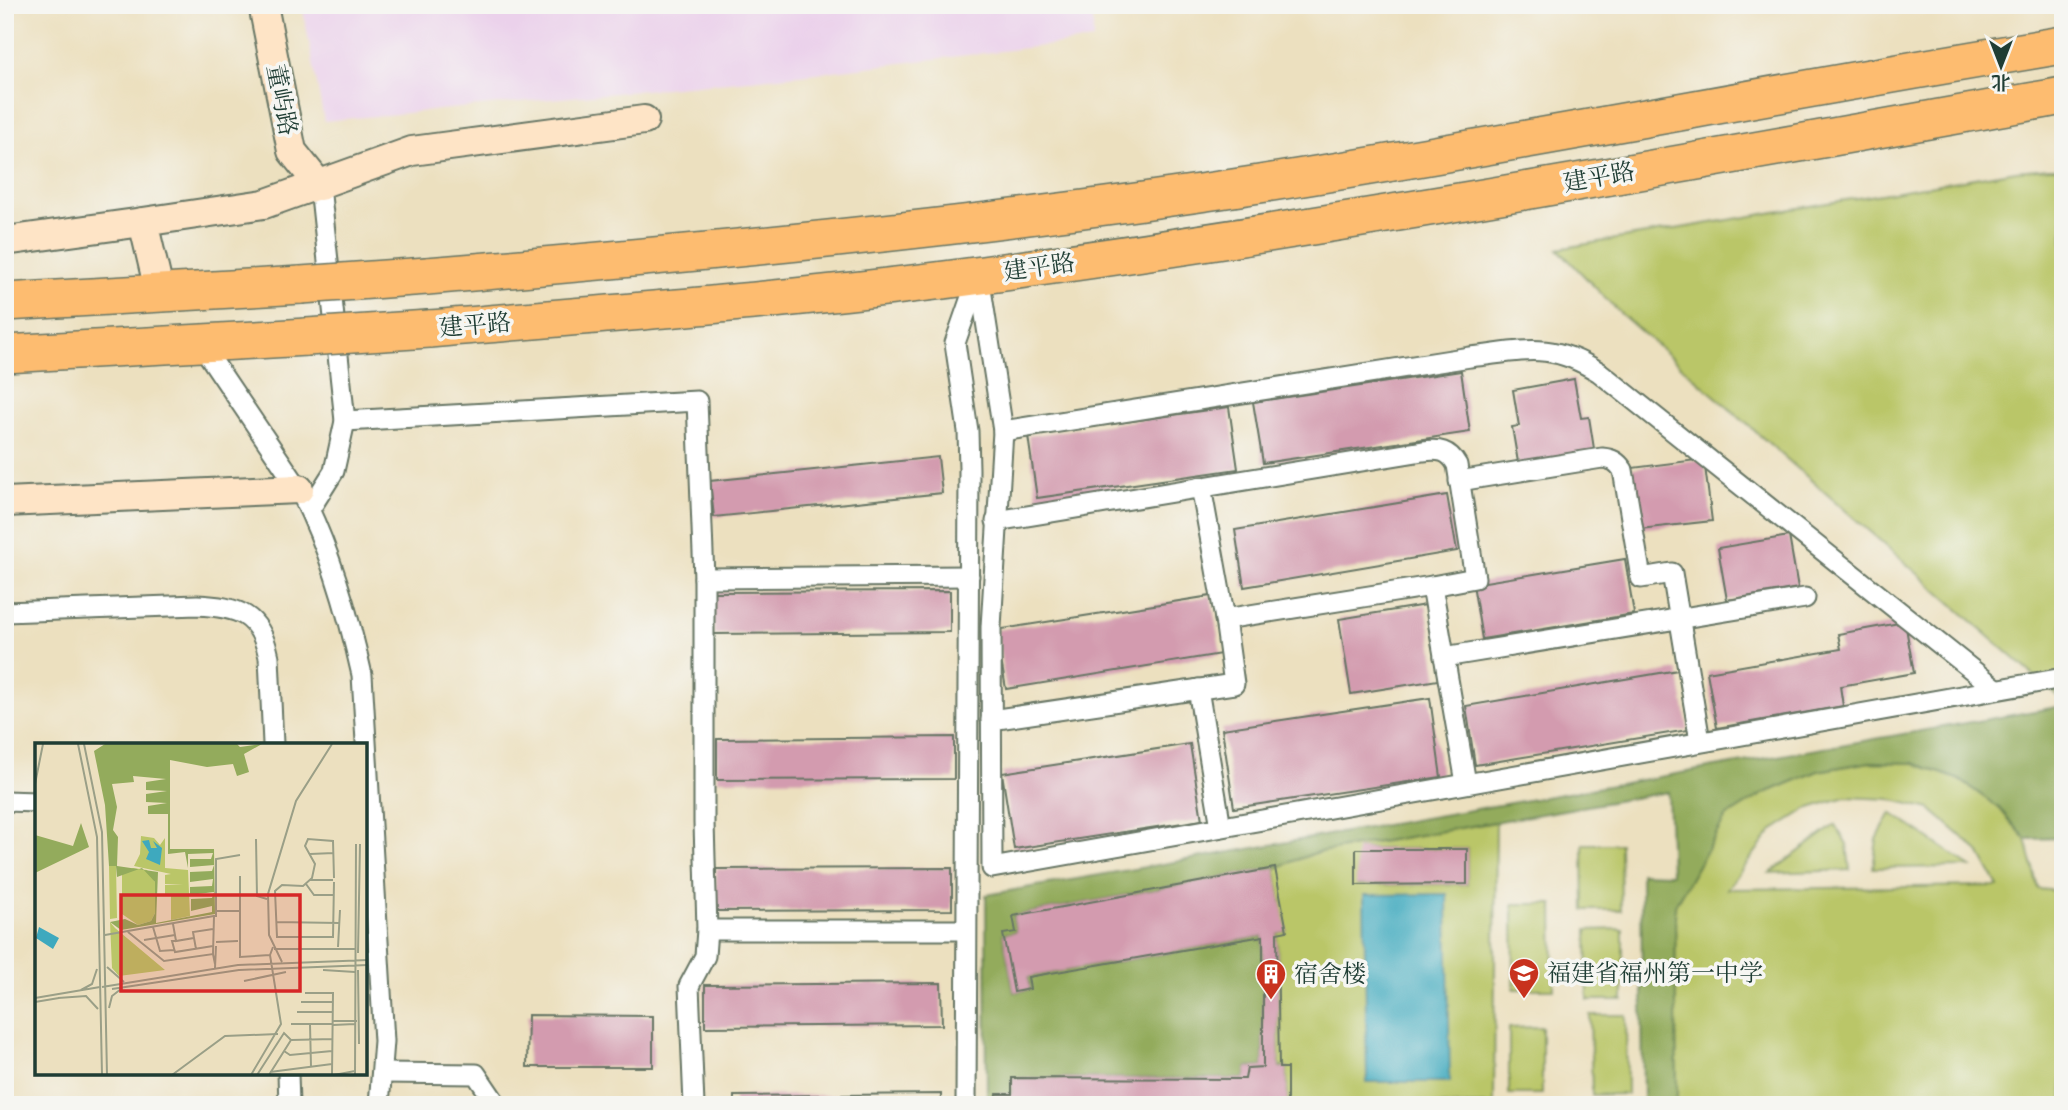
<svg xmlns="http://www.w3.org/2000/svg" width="2068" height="1110" viewBox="0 0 2068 1110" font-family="'IM FELL Double Pica','Noto Serif SC',serif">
  <rect width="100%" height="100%" fill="#f6f6f2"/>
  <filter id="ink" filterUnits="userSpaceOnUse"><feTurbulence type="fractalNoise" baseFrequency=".0143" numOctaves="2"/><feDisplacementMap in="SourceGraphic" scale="14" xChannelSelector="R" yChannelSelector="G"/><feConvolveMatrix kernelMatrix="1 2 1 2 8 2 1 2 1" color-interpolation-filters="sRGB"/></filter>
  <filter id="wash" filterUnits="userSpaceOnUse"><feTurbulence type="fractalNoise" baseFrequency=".00686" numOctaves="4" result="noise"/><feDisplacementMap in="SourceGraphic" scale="28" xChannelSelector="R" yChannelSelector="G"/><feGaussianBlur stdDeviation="1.57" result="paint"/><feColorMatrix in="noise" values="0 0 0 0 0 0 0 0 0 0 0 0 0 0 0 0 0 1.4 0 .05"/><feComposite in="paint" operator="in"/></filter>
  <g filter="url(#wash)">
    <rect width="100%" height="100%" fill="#ece0bf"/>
    <path fill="#ebd1eb" d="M302 5H1093V40L800 75 324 121Z"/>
    <g fill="#bac668" stroke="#6c824e" stroke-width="2" fill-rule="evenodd">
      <path d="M2049 168H2063V701L1619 312 1558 249 2016 171Z"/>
      <path d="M1870 762 1913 763 1960 780 1999 808 2026 839 2038 889 2061 891 2063 1105H1677L1675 905 1726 817 1763 794 1818 771ZM1845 797 1889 799 1930 809 1979 852 1998 886 1727 889 1772 831 1807 809Z"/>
      <path d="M1891 813 1971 867 1873 868 1877 839Z"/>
      <path d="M1496 822 1494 1105H1287V1068L1279 1067 1277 933 1286 931 1275 868 1315 853ZM1357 849H1467V884L1357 885Z"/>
      <path d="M1835 825 1847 844 1850 870 1770 873Z"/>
      <path d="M1583 844H1620L1621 910H1584Z"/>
      <path d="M1513 904H1553L1554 989H1514Z"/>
      <path d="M1623 929V1000H1588L1587 930Z"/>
      <path d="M1590 1015H1626L1627 1094 1592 1095Z"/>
      <path d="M1542 1027V1094H1509V1028Z"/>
    </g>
    <path fill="#93ab5c" stroke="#597448" stroke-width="2" d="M2063 706V838L2026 839 1999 808 1960 780 1913 763 1870 762 1818 771 1763 794 1726 817 1675 905 1677 1105H1643L1641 873 1671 874 1668 792 1315 853 1275 868 1013 916 1016 932 1003 934 1014 992 1030 989 1028 977 1263 936V1067L1247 1068 1245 1079 1012 1078V1094H997L996 1105H987L986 895Z"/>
    <path fill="#3ea9be" stroke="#2e7379" stroke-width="2" d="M1447 894 1450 1082H1367L1364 895Z"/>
    <g id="blocks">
      <g fill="#d39baf">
        <path d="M1461 371 1470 432 1263 463 1253 402Z"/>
        <path d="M1574 379 1581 418 1589 417 1595 455 1519 468 1512 427 1519 426 1513 390Z"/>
        <path d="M1229 407 1238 469 1037 498 1028 436Z"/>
        <path d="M938 457 942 493 714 517 710 481Z"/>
        <path d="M1704 459 1712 521 1640 529 1632 468Z"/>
        <path d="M1447 495 1457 551 1244 587 1235 530Z"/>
        <path d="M1789 536 1798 588 1727 600 1718 548Z"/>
        <path d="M1625 559 1634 614 1482 639 1473 584Z"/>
        <path d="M950 591V632L714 634 713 592Z"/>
        <path d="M1211 596 1221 654 1006 689 996 630Z"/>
        <path d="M1426 605 1438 680 1351 694 1339 619Z"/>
        <path d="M1905 622 1914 673 1840 686 1843 706 1717 728 1707 672 1841 649 1838 634Z"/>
        <path d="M1678 670 1688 730 1475 765 1466 706Z"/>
        <path d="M1430 698 1441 777 1234 808 1222 729Z"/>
        <path d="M954 737V779L717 780V739Z"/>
        <path d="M1190 744 1202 820 1014 849 1002 773Z"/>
        <path d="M1356 849H1467V884L1356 885Z"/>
        <path d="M952 868V910L716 911V869Z"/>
        <path d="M1275 868 1287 931 1277 933 1279 1068H1287V1105H996L997 1094H1012V1078L1245 1079 1247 1068 1263 1067V936L1028 977 1030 989 1014 992 1003 934 1016 932 1013 916Z"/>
        <path d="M941 983 942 1025 705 1027V985Z"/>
        <path d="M528 1015 653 1016V1067H527Z"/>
        <path d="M941 1094V1105H734V1096Z"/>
      </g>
    </g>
  </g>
  <g filter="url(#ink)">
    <use href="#blocks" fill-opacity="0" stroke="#677665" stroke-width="2"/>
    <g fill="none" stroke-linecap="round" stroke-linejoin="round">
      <g stroke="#677665" stroke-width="23">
        <g id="street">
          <path d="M979 276 1003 431 1470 357C1525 351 1550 341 1599 372L1995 688"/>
          <path d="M201 344 299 489C329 546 348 612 362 675L384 1041 379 1105"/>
          <path d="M345 421 697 401 704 578V823L707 930 705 956 689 986 694 1105"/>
          <path d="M1003 431 991 627 992 868 2063 678"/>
          <path d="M1459 481 1602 458C1612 459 1617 461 1623 470L1641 578 1672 573 1700 741"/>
          <path d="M1201 487 1225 619 1432 586 1466 783"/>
          <path d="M310 509 334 471 345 421 320 186"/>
          <path d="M996 521 1423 451C1439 449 1449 450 1457 465L1475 578 1432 586"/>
          <path d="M704 578 969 576"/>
          <path d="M5 612 197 605C239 607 260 614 269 657L273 744"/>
          <path d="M1444 657 1805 598"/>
          <path d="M1198 689 1221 827"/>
          <path d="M991 720 1234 684 1225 619"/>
          <path d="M5 801 37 802"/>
          <path d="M707 930H966"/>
          <path d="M288 1073 289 1105"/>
          <path d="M383 1073 476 1074 497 1105"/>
          <path d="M966 1105 969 469 968 431 955 343 977 280"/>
        </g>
      </g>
      <g stroke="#677665" stroke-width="32">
        <g id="secondary">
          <path d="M263 5 292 151 320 186"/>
          <path d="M5 241 143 222"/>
          <path d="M160 294 143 222 264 204 412 151 644 120"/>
          <path d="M5 502 299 489"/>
        </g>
      </g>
      <g stroke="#677665" stroke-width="40">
        <g id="highway">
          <path d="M427 276C703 253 979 227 1253 185 1524 143 1792 89 2063 45"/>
          <path d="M5 302 301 285"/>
          <path d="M429 329C613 313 799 300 982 275 1344 226 1704 160 2063 96"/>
          <path d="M5 354 307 337"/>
        </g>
      </g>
      <use href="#street" stroke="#fff" stroke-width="19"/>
      <use href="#secondary" stroke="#fee4c6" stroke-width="28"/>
      <use href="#highway" stroke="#fdbc70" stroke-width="37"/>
      <g stroke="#677665" stroke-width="40" stroke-linecap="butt">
        <g id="highway-bridge">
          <path d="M301 285 427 276"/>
          <path d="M307 337 429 329"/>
        </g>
      </g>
      <use href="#highway-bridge" stroke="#fdbc70" stroke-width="37"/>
    </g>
  </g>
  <defs>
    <g id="school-pin" transform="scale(1.575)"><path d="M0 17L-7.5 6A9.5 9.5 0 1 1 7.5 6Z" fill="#c8321e" stroke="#f6f6f2"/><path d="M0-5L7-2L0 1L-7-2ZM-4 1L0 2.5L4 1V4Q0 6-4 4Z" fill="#fff"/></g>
    <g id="building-pin" transform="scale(1.575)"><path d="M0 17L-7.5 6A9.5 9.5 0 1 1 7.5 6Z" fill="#c8321e" stroke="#f6f6f2"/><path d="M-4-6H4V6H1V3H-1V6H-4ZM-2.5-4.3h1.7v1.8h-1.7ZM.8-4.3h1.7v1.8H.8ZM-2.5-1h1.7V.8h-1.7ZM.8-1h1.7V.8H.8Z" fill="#fff"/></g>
  </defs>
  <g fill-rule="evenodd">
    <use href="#school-pin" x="1524" y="973"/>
    <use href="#building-pin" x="1271" y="974"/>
  </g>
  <g text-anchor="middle" stroke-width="7" stroke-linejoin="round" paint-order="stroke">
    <g font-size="24" fill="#1f3d34" stroke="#f6f6f2">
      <text transform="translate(282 100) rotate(79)" y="8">董屿路</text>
      <text transform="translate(1599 177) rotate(-10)" y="8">建平路</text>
      <text transform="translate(1039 267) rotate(-8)" y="8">建平路</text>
      <text transform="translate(475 325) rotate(-5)" y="8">建平路</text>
    </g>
    <g font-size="24" fill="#1f3d34" stroke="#f6f6f2" text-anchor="start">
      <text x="1547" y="981">福建省福州第一中学</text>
      <text x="1294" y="982">宿舍楼</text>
    </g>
  </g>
  <g transform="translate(35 743)">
    <rect width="332" height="332" fill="#ece0bf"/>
    <path d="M106 93 119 95 125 102 130 95V125L153 127 155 173 136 177V151H130V142L148 141H130V132L136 131 99 123 105 111ZM74 123H81L82 175 75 176ZM98 125 112 127 120 139V170L116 178 103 182 87 171V130ZM75 179 80 185 130 227 84 233 77 225Z" fill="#bac668"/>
    <path d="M70 1H202L205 4 227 1 209 11 214 29 202 33 198 21 172 24 135 17V106H179L180 171 86 187 75 179 90 176 103 182 116 178 120 170V139L107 125 82 134 81 123H74L70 62 59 8ZM98 33 131 36 111 39V47L132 48 111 51V59L132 60 113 63V71H133V111L150 109 153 125V111L178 110 176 116H155V124L179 122 177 128 155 129V139L178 136 177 143 155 144V152L179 149 177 155 156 156V168L177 163V169L121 180 123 129 82 123 83 94 78 87 82 64 77 41 99 39ZM46 80 54 104 0 130V92L38 103Z" fill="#93ab5c" fill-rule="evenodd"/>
    <path d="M114 97 116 105H122L118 98 127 105 125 122 111 116 114 109 107 98ZM4 184 24 195 18 206 1 195Z" fill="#3ea9be"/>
    <path fill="none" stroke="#9a9f87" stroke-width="2" d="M43 1 62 94 67 332M49 1 67 89 72 332M0 41 8 1M221 96 222 153 232 156M275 111 299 110M205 133V214L235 212M275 137H298M299 139 298 194H242L240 148 247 142 268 143 277 135 280 121 270 103 273 96 298 98 299 135M271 141 279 152H298M181 168H204M181 174V116L205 112M241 179 304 180M138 181 141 198 159 195 161 206M118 184 125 208 139 207M93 189 129 218 178 211 180 221M70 192 179 173 178 211M159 195 158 189 178 186M109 197 140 192M141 198H137L140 209 178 203M181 199 203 198M303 204 305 167M239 206H320M323 210 325 101M247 219 234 192 233 151 261 58 297 1M72 224 89 239M180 225 181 203M288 227 320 229M323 227 324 301M209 238 251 229M67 244 203 222 333 217M77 246 204 227 333 222M46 247 57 241 62 226M270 250H298L297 332M0 255 65 244M23 255 51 253 63 266M0 259 24 255M266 259H298M74 265 77 253 86 246M262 269H298M298 278H322M256 281H298M275 281 276 324M298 282 320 281M256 297 298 296M249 308 255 312 297 308M235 329 297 321M137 332 190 293 243 291M216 332 246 281 235 212 238 204M222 332 249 290 256 297M234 332 256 297M299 332 320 328M320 332 321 101"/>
    <path fill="#d62828" fill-opacity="0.15" stroke="#d62828" stroke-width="3.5" d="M86 152H265V248H86Z"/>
    <rect width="332" height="332" fill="none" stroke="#1f3d34" stroke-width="3.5"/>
  </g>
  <rect width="2068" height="1110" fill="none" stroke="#f6f6f2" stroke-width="28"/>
  <g transform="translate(2001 66) rotate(180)" stroke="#f6f6f2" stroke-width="5" paint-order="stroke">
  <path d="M0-5L12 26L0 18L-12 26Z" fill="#1f3d34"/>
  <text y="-10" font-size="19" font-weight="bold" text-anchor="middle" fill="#1f3d34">北</text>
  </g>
</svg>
